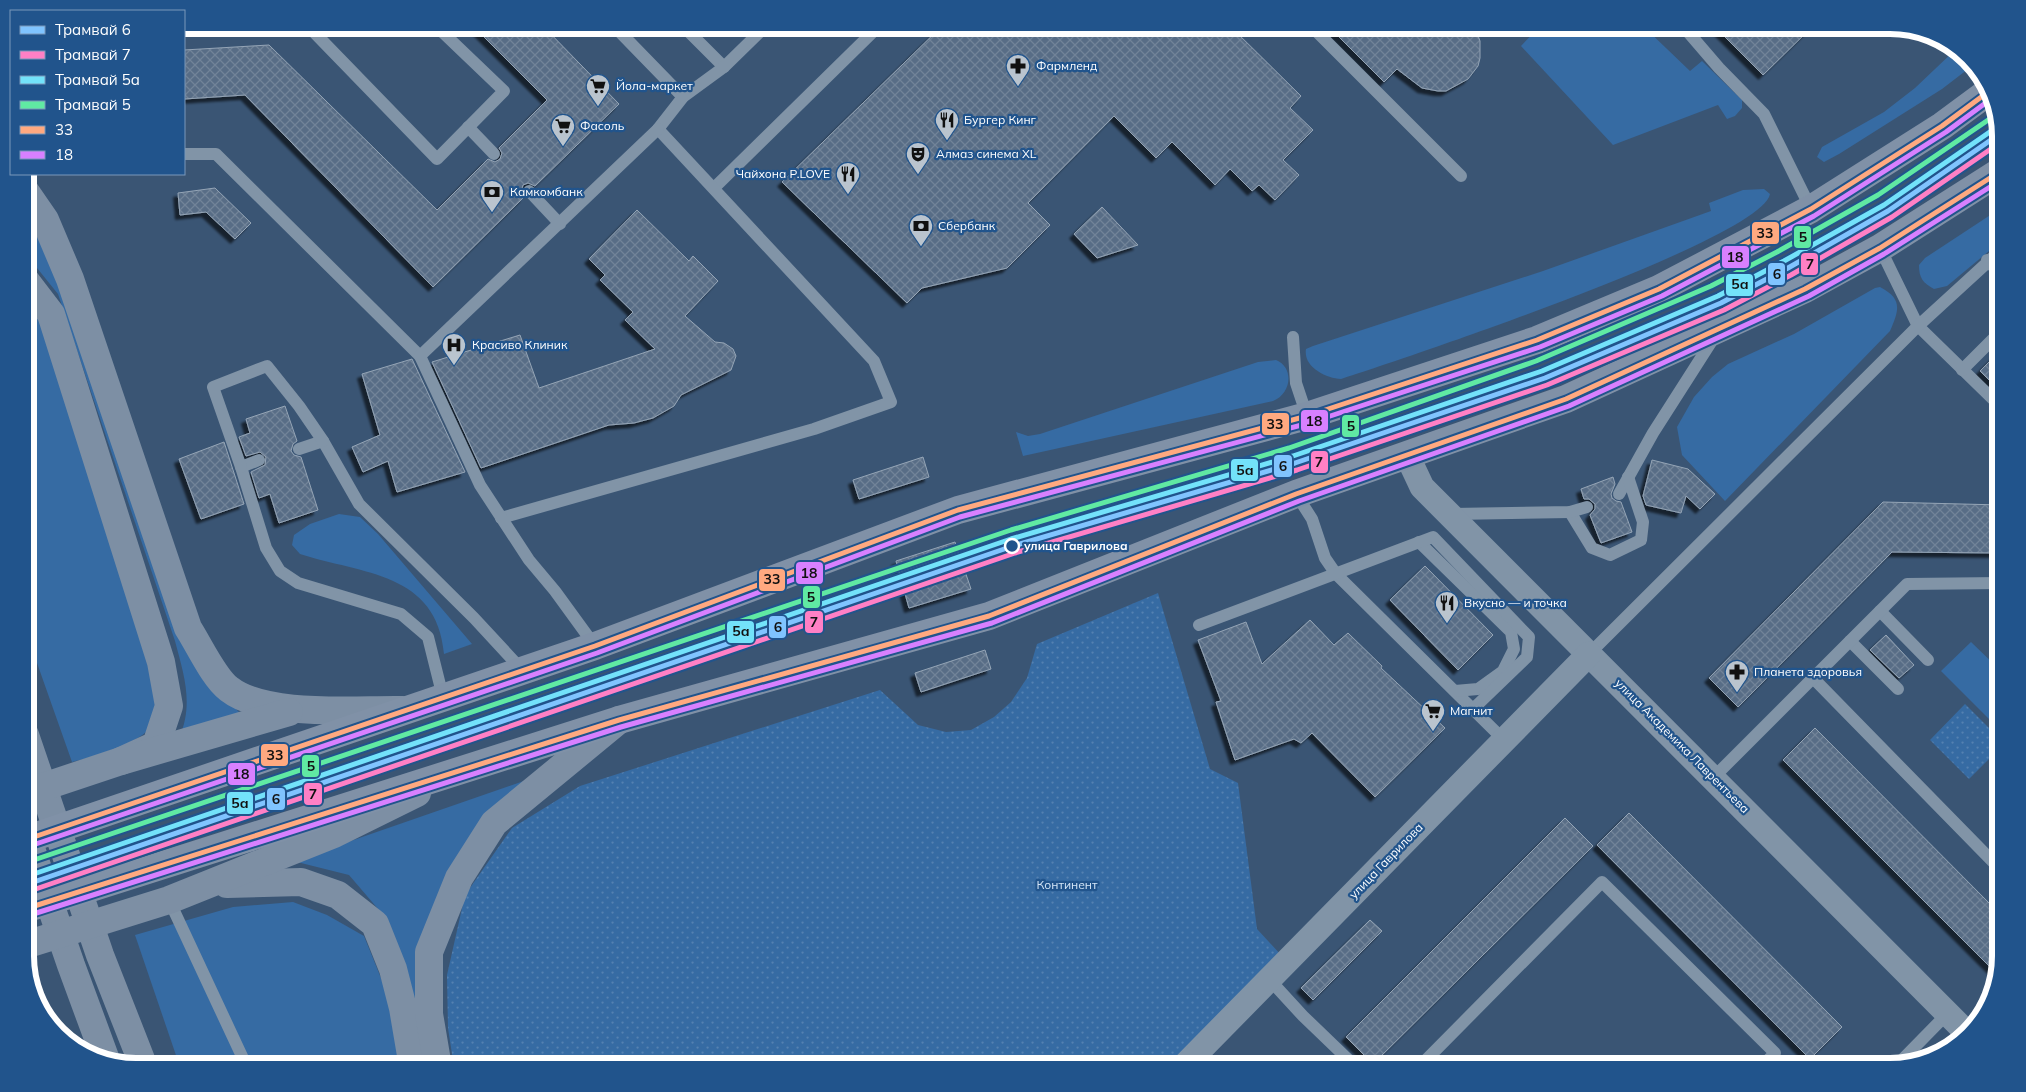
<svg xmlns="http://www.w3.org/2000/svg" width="2026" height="1092" viewBox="0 0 2026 1092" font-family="Mulish,sans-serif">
  <defs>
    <pattern id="park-dots" width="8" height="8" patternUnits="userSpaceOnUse" patternTransform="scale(1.25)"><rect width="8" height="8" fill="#366ba3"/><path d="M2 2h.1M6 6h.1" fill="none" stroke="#5481b1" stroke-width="1.8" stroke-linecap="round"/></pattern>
    <pattern id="building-cross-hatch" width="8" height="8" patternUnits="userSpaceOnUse" patternTransform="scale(1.25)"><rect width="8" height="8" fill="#586d86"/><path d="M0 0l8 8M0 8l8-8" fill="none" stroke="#718398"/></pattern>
    <filter id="shadow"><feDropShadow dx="-4.5" dy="4.5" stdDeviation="1" flood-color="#0009"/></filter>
  </defs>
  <rect width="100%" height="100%" fill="#3a5574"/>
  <g fill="#366ba3">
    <path d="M1541 25H1642L1690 71 1702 61 1742 100V108L1735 116 1727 119 1718 105 1613 145 1521 46Z"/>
    <path d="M1955 50 1972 66 1942 89 1839 154 1824 162 1817 157 1822 147 1884 112 1915 88Z"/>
    <path d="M1764 189 1770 194C1761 240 1399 360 1341 379 1326 378 1303 367 1306 349L1313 346 1543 271 1711 211 1709 203 1743 190Z"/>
    <path d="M2001 208V241L1947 286 1934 289C1923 283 1919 278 1919 265L1925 258Z"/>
    <path d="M25 215 42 239 209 682 243 716 179 738C194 705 184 675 175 641L58 294 37 268 25 260Z"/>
    <path d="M1880 287C1903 299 1899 310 1890 331L1725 501 1682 455 1677 427 1694 397 1712 377 1728 364 1794 334 1875 288Z"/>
    <path d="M25 294 45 318 158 698C156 706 156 718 152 725 143 743 90 758 72 762L25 629Z"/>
    <path d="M1276 360C1295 368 1291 394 1273 401L1023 456 1016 432 1028 436 1040 434 1258 362Z"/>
    <path d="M339 514 360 517 378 534 472 644 444 654C437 572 362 574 300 554L292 545 294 535 310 524Z"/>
    <path d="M1971 642 2001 671V731L1941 671Z"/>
    <path d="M538 776 433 908 432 1067 385 917 349 875 293 861Z"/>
    <path d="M293 902 327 915 364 936 383 983 395 1029 402 1067H180L135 935 233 907Z"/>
  </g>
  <g fill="url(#park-dots)">
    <path d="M1158 593 1210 769 1238 783 1257 929 1281 955 1169 1067H454L448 1028 447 975 465 895 512 828 580 786 880 690 918 725 946 732 971 730 994 717 1011 702 1027 678 1037 644Z"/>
    <path d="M1965 704 2001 740V747L1969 779 1930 740Z"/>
  </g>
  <g fill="url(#building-cross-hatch)" stroke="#95a5b6" filter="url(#shadow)">
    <path d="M472 25H542L619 104 535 186 528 183 523 185 521 192 524 197 433 287 245 95 184 99V50L269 45 437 210 488 159 495 162 500 159 502 153 499 148 547 100Z"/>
    <path d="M943 25H1229L1301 96 1290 108 1313 130 1283 160 1299 175 1275 200 1259 185 1252 191 1230 169 1215 185 1172 142 1156 158 1114 116 1028 203 1050 225 1007 268 922 288 907 303 782 182Z"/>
    <path d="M1327 25H1474L1480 41V58L1478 66 1468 79 1446 91H1438L1422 88 1397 69 1384 82Z"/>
    <path d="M1713 25H1814L1763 75Z"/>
    <path d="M215 188 251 223 235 239 206 212 180 215 178 193Z"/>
    <path d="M1102 207 1138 245 1097 258 1074 234Z"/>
    <path d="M637 210 689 261 693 256 718 281 685 316 715 342 724 343 733 349 736 356 731 370 681 395 674 406 653 418 634 423 609 425 481 468 432 362 520 335 539 388 655 349 625 320 633 312 600 280 605 275 589 259Z"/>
    <path d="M2001 350V392L1980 371Z"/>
    <path d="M412 359 465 472 397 492 388 461 363 472 352 447 380 435 362 374Z"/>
    <path d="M285 406 297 441 293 444 291 451 294 455 301 457 318 510 279 523 270 494 259 498 251 472 265 465 266 457 260 452 246 456 239 437 250 433 246 419Z"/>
    <path d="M224 442 244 504 201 519 179 459Z"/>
    <path d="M923 457 929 477 859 499 853 480Z"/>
    <path d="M1652 460 1688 469 1715 494 1700 509 1686 496 1681 513 1646 505 1643 496Z"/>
    <path d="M1613 477 1615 484 1611 494 1612 498 1616 501 1621 502 1632 532 1601 543 1590 515 1595 509V504L1589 499H1584L1581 489Z"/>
    <path d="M1883 502 2001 505V553L1892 552 1738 707 1709 678Z"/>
    <path d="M955 542 971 589 909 608 896 561Z"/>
    <path d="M1425 566 1493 635 1458 670 1390 600Z"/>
    <path d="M1310 620 1334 645 1348 633 1382 666 1381 668 1445 728 1375 797 1312 733 1301 743 1294 739 1235 760 1216 702 1221 701 1198 640 1246 622 1262 664Z"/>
    <path d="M1886 635 1914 665 1899 678 1870 650Z"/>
    <path d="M985 650 991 669 921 692 915 673Z"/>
    <path d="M1815 728 2001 915V956L1997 974 1783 760Z"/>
    <path d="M1629 813 1842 1027 1810 1059 1597 845Z"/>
    <path d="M1565 818 1593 846 1373 1064 1346 1037Z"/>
    <path d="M1370 920 1382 931 1313 1000 1301 988Z"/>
  </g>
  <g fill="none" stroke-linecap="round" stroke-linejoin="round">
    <g stroke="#8194a7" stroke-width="12">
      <path d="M307 25 437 159 504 91 435 25"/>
      <path d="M613 25 683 97"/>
      <path d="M682 25 724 67"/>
      <path d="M1310 25 1461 176"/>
      <path d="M1682 25 1719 68 1764 114 1811 209"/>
      <path d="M468 127 494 154"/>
      <path d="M184 154H216L420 356"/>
      <path d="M714 188 880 25"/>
      <path d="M529 191 560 224"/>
      <path d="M1880 248 1918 326 2001 407"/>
      <path d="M1987 260 2001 275"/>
      <path d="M1293 337 1296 383 1307 416"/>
      <path d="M1962 370 2001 331"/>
      <path d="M299 449 323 441 359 504 474 618 523 671"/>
      <path d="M259 460 241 467 266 548 280 571 298 583 401 614 428 637 443 697"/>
      <path d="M241 467 213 387 267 366 299 406 323 441"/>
      <path d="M1296 494 1312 519 1325 558 1336 574 1504 740"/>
      <path d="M1619 494 1653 433 1715 336"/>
      <path d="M1570 512 1592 548 1610 555 1641 540 1643 522 1628 477"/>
      <path d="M1452 514 1570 512 1587 507"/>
      <path d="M501 518 814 429 891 402 874 361 658 129 683 97 724 67 767 25"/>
      <path d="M1419 542 1511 632 1514 649 1503 671 1478 689 1455 691"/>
      <path d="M1880 611 1928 660"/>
      <path d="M1199 625 1433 537 1529 637 1527 657 1473 709"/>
      <path d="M1850 641 1898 689"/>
      <path d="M595 646 555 591 529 560 480 485 420 356 658 129"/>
      <path d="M1589 654 1918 326 2001 250"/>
      <path d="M1813 678 2001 870"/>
      <path d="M1713 778 1907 584 2001 583"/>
      <path d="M169 900 247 1067"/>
      <path d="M1270 980 1303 1016 1356 1067"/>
      <path d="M1897 1065 1948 1013"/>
      <path d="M1419 1067 1602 882 1775 1053 1761 1067"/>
    </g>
    <g stroke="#8194a7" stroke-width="25">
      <path d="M1407 455 1422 487 1965 1031"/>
      <path d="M1183 1067 1589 654"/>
    </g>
    <g stroke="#7d8fa4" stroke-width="28">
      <path d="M25 191 45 220 70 279 188 628C199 645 214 678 229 689 266 718 356 709 402 710"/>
      <path d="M25 280 51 314 161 662 169 706 156 745 121 761"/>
      <path d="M25 735 100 955 144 1067"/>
      <path d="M25 793 121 761 289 712"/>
      <path d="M25 831 71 965 106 1060"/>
      <path d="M227 884 301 882 338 895 375 924 393 969 403 1008 413 1067"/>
      <path d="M25 945 169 900 334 834 417 793"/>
      <path d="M438 1067 429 1014V952L459 878 494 823 619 720"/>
    </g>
    <g stroke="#8091a7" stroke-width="28">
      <path d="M25 840 595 646 958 510 1307 416 1537 340 1659 289 1811 209 1942 126 1988 92"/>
      <path d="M25 909 619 720 989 616 1296 494 1566 399 1805 289 1880 248 2001 171"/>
    </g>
    <g stroke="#21548c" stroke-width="9">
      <g id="bus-1">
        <path d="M25 840 595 646 958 510 1307 416 1537 340 1659 289 1811 209 1942 126 1988 92"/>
        <path d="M25 909 619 720 989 616 1296 494 1566 399 1805 289 1880 248 2001 171"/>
      </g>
    </g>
    <g stroke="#21548c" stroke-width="9">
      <g id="bus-2">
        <path d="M27 847 597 653 960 517 1309 423 1540 347 1662 296 1814 216 1946 132 1991 99"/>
        <path d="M27 916 621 727 992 623 1299 501 1569 406 1809 296 1884 254 2001 180"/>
      </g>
    </g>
    <use href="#bus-1" stroke="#ffa980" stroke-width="5"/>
    <use href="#bus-2" stroke="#d880ff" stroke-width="5"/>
    <g stroke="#21548c" stroke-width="9">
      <path id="tram-1" d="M25 885 1013 546 1295 463 1545 378 1721 303 1788 268 1888 211 2001 133"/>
    </g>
    <g stroke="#21548c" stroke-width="9">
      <path id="tram-2" d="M27 892 1015 553 1297 470 1547 385 1724 310 1791 275 1892 217 2001 142"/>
    </g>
    <g stroke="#21548c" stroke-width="9">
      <path id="tram-3" d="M25 877 1011 539 1293 456 1542 371 1718 296 1784 261 1884 205 1997 127"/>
    </g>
    <g stroke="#21548c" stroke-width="9">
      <path id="tram-4" d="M25 863 1011 530 1289 448 1536 361 1711 286 1777 252 1878 195 1994 116"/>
    </g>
    <use href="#tram-1" stroke="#80c4ff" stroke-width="5"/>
    <use href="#tram-2" stroke="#ff80c5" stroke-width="5"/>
    <use href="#tram-3" stroke="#73e2fa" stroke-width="5"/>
    <use href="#tram-4" stroke="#60e9a3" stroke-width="5"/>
  </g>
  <defs>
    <g id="pharmacy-pin" transform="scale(1.25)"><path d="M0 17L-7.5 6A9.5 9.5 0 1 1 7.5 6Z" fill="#bac4ce" stroke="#21548c"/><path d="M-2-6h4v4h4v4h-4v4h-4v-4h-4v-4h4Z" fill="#111"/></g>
    <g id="supermarket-pin" transform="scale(1.25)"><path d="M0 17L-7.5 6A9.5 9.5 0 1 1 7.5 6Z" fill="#bac4ce" stroke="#21548c"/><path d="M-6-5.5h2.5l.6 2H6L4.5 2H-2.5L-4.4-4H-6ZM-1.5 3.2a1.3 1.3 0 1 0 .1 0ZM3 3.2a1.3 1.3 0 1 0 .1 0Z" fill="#111"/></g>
    <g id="restaurant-pin" transform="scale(1.25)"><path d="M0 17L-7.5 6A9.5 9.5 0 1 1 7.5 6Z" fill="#bac4ce" stroke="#21548c"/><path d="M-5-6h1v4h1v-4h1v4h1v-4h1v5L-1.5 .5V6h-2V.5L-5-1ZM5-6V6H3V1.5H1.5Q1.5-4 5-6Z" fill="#111"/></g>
    <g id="theatre-pin" transform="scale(1.25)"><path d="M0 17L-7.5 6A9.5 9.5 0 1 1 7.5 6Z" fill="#bac4ce" stroke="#21548c"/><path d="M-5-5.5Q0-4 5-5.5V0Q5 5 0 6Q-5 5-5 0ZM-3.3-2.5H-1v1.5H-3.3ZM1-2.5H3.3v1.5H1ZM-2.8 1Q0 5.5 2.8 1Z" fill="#111"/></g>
    <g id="bank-pin" transform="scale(1.25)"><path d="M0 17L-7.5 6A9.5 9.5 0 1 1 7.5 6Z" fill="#bac4ce" stroke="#21548c"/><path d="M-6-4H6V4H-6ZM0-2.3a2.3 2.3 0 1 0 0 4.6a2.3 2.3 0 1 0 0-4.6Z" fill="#111"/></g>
    <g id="hospital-pin" transform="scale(1.25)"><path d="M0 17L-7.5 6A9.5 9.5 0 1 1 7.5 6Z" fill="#bac4ce" stroke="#21548c"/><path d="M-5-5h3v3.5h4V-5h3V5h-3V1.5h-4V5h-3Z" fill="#111"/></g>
  </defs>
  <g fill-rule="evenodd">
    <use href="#pharmacy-pin" x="1018" y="66"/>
    <use href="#supermarket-pin" x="598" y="86"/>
    <use href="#restaurant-pin" x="947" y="120"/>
    <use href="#supermarket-pin" x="563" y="126"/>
    <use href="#theatre-pin" x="918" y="154"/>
    <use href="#restaurant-pin" x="848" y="174"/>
    <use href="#bank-pin" x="492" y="192"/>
    <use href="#bank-pin" x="921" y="226"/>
    <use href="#hospital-pin" x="454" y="345"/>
    <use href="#restaurant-pin" x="1447" y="603"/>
    <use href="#pharmacy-pin" x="1737" y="672"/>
    <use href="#supermarket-pin" x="1433" y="711"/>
  </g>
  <circle fill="#21548c" stroke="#fff" stroke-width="2.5" cx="1012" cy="546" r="7"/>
  <g text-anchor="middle" stroke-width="4.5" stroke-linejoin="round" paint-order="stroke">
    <g font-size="12" fill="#fff" stroke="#21548c" text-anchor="start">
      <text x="1036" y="70">Фармленд</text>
      <text x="616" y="90">Йола-маркет</text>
      <text x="964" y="124">Бургер Кинг</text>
      <text x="580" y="130">Фасоль</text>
      <text x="936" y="158">Алмаз синема XL</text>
      <text x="830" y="178" text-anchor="end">Чайхона P.LOVE</text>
      <text x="510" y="196">Камкомбанк</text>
      <text x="938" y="230">Сбербанк</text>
      <text x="472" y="349">Красиво Клиник</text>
      <text x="1464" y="607">Вкусно — и точка</text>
      <text x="1754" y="676">Планета здоровья</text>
      <text x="1450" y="715">Магнит</text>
    </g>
    <g font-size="12" font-weight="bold" fill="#fff" stroke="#21548c" text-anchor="start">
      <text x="1024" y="550">улица Гаврилова</text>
    </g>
    <g font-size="12" fill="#fff" stroke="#21548c">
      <text transform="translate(1682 746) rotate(45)" y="4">улица Академика Лаврентьева</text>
      <text transform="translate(1386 861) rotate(-46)" y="4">улица Гаврилова</text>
    </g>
    <g font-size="12" fill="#d4e6f8" stroke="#21548c">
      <text x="1067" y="889">Континент</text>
    </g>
  </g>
  <path d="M0 0H2026V1092H0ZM136 34H1890A102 102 0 0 1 1992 136V956A102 102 0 0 1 1890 1058H136A102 102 0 0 1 34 956V136A102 102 0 0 1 136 34Z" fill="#21548c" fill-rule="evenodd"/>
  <path fill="none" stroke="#fff" stroke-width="6" d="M136 34H1890A102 102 0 0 1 1992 136V956A102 102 0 0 1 1890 1058H136A102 102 0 0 1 34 956V136A102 102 0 0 1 136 34Z"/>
  <g stroke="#21548c" stroke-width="2">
    <rect x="1751" y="221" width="29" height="24" rx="5" fill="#ffa980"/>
    <rect x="1793" y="225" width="19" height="24" rx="5" fill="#60e9a3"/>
    <rect x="1721" y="245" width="29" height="24" rx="5" fill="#d880ff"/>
    <rect x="1800" y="252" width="19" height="24" rx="5" fill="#ff80c5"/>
    <rect x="1767" y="262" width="19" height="24" rx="5" fill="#80c4ff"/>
    <rect x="1725" y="273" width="29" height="24" rx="5" fill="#73e2fa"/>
    <rect x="1300" y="409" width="29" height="24" rx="5" fill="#d880ff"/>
    <rect x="1261" y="412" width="29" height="24" rx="5" fill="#ffa980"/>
    <rect x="1341" y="414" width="19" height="24" rx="5" fill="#60e9a3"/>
    <rect x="1310" y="450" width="19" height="24" rx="5" fill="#ff80c5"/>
    <rect x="1273" y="454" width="20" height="24" rx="5" fill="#80c4ff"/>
    <rect x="1230" y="458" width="29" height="24" rx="5" fill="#73e2fa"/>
    <rect x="795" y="561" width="29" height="24" rx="5" fill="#d880ff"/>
    <rect x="758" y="568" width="28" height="24" rx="5" fill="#ffa980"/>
    <rect x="802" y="585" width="19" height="24" rx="5" fill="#60e9a3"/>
    <rect x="804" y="610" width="20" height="24" rx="5" fill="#ff80c5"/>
    <rect x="768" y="615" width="19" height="24" rx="5" fill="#80c4ff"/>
    <rect x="726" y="620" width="29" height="24" rx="5" fill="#73e2fa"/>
    <rect x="260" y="743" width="29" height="24" rx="5" fill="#ffa980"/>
    <rect x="301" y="754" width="19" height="24" rx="5" fill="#60e9a3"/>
    <rect x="227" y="762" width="29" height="24" rx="5" fill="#d880ff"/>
    <rect x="303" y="782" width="20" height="24" rx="5" fill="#ff80c5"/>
    <rect x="266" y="787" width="20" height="24" rx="5" fill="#80c4ff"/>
    <rect x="226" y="791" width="28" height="24" rx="5" fill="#73e2fa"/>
  </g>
  <g font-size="14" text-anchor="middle" font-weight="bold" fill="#111">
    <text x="1765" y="238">33</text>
    <text x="1803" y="242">5</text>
    <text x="1735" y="262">18</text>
    <text x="1810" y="269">7</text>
    <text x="1777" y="279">6</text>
    <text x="1740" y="289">5а</text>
    <text x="1314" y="426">18</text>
    <text x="1275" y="429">33</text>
    <text x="1351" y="431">5</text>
    <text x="1319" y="467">7</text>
    <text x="1283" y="471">6</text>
    <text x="1245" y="475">5а</text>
    <text x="809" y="578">18</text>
    <text x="772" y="584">33</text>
    <text x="811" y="602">5</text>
    <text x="814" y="627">7</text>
    <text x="778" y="632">6</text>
    <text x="741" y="636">5а</text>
    <text x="275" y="760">33</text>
    <text x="311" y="771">5</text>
    <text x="241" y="779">18</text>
    <text x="313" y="799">7</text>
    <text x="276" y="804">6</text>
    <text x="240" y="808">5а</text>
  </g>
  <rect x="10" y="10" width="175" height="165" fill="#21548c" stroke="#7a98ba"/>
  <rect x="20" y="26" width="25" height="8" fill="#80c4ff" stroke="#7a98ba"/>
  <text x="55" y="35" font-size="15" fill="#ffffff">Трамвай 6</text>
  <rect x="20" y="51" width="25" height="8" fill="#ff80c5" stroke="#7a98ba"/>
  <text x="55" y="60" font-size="15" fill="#ffffff">Трамвай 7</text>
  <rect x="20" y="76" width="25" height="8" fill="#73e2fa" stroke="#7a98ba"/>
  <text x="55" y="85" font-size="15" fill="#ffffff">Трамвай 5а</text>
  <rect x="20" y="101" width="25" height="8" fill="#60e9a3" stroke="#7a98ba"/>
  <text x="55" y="110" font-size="15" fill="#ffffff">Трамвай 5</text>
  <rect x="20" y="126" width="25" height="8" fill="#ffa980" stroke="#7a98ba"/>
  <text x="55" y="135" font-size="15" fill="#ffffff">33</text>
  <rect x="20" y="151" width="25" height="8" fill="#d880ff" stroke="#7a98ba"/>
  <text x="55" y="160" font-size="15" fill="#ffffff">18</text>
</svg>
